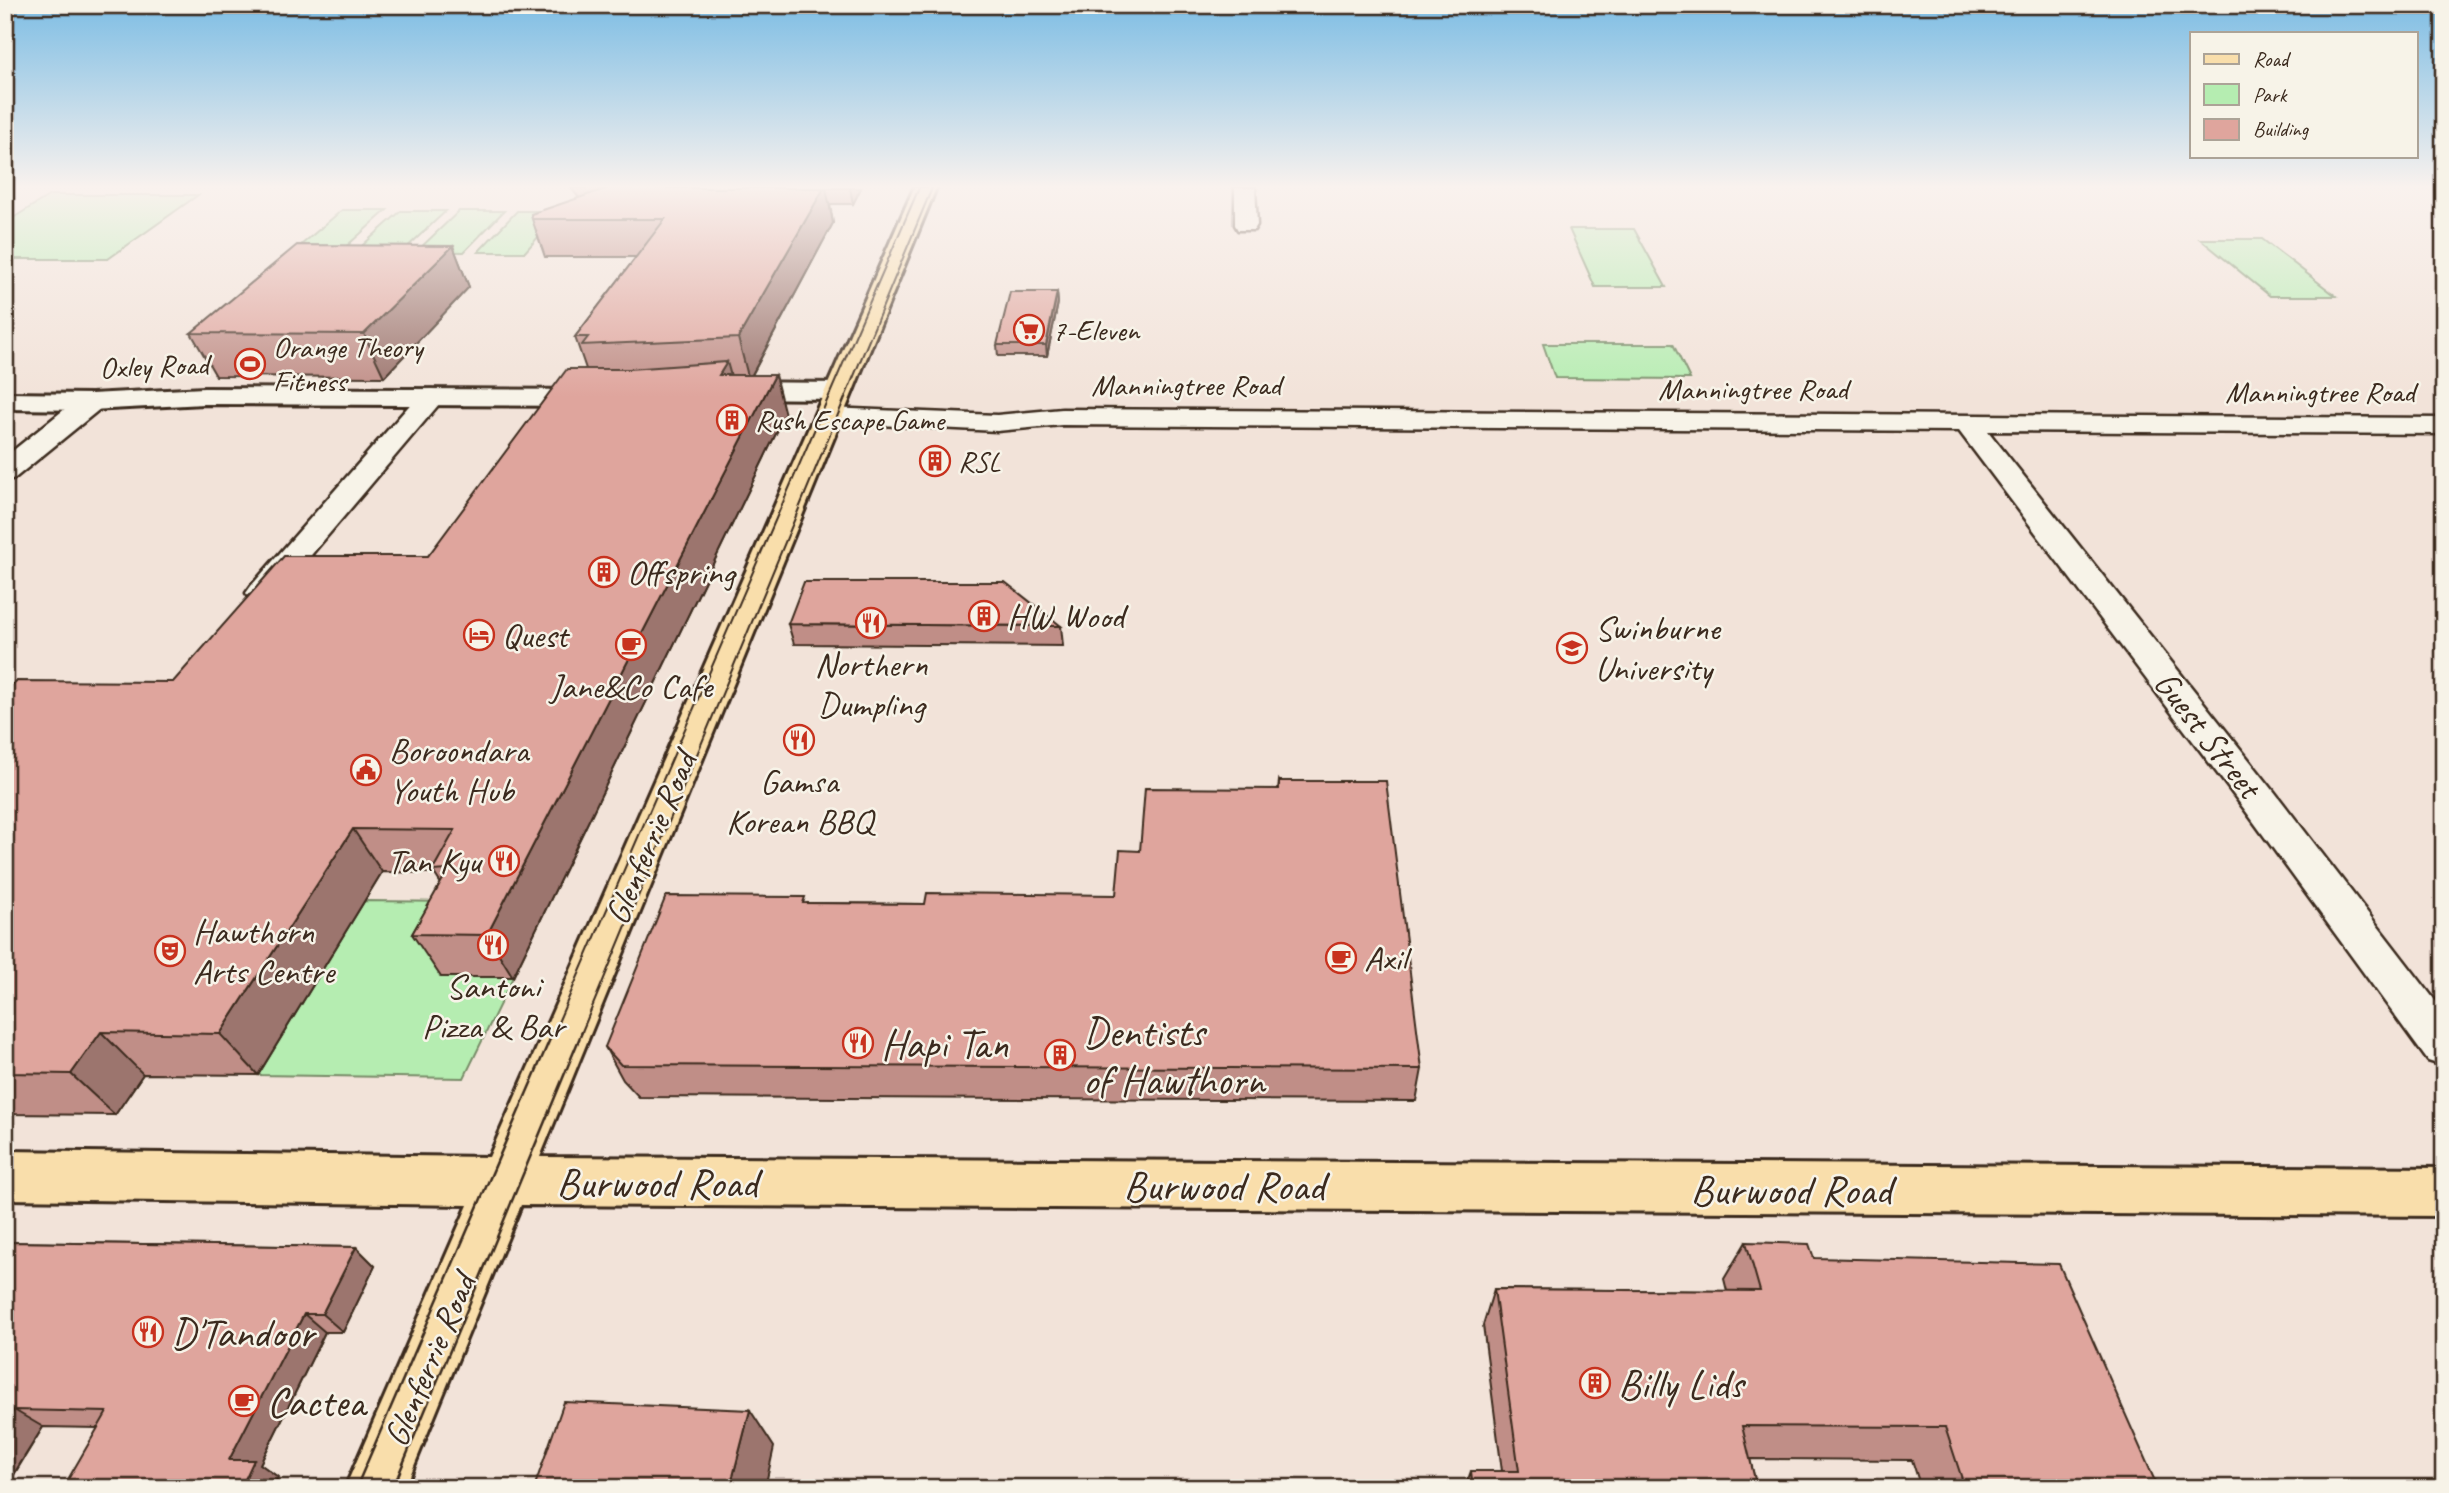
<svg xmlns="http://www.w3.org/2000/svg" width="2449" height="1493" viewBox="0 0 2449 1493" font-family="Caveat,sans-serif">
  <rect width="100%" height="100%" fill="#f2e3d9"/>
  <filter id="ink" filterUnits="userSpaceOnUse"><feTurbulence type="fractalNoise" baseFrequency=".0143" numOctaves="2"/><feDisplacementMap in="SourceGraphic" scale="14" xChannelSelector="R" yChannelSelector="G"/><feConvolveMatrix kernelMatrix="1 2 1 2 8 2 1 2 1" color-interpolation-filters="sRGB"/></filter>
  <g filter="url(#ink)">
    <g fill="#b5edb1" stroke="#788c68" stroke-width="2">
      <path d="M50 195H198L108 259H5V223Z"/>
      <path d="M342 210H387L341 251H294Z"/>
      <path d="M401 211H446L403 251H356Z"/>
      <path d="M459 211H504L464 252 417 251Z"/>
      <path d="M517 211H561L525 252H478Z"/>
      <path d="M1569 229H1634L1666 287H1595Z"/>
      <path d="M2200 239H2262L2336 296H2270Z"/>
      <path d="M1543 344H1673L1690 379 1555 378Z"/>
      <path d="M364 901 465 902 441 977H513L464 1078 258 1075Z"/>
    </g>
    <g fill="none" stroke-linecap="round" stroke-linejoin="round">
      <g stroke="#3b2a1e" stroke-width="5">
        <g id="minor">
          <path d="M1235 188H1255L1257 225 1254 230H1238L1235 225Z"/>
          <path d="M431 389 440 391 444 397 440 403 273 600 262 603 251 600 246 593 251 586 422 391Z"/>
          <path d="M91 394 101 396 104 402 101 408 15 478 5 481V457L81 396Z"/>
          <path d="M829 408 997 415 1062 409 2444 418V434L1988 431 2273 790 2444 1012V1066L2428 1061 2245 810 1959 431 1062 425 997 431 819 422 815 416 819 410Z"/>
        </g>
      </g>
      <g stroke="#3b2a1e" stroke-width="6">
        <g id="tertiary">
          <path d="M728 382 839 383 849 385 853 391 849 397 839 399 728 398 718 396 714 390 718 384Z"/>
          <path d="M204 388 598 390 608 392 612 398 608 404 598 406 204 404 91 410 5 409V393L91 394Z"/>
        </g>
      </g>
      <g stroke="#3b2a1e" stroke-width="6">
        <path id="primary" d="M914 188H936L540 1157 2444 1168V1216L521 1205 405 1488H345L468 1205 5 1199V1151L489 1157Z"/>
      </g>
      <use href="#minor" fill="#f7f3e8" fill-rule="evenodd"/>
      <use href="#tertiary" fill="#f7f3e8" fill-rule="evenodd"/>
      <use href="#primary" fill="#f9deab" fill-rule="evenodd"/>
      <g stroke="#3b2a1e" stroke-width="2">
        <path d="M553 1034 919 188"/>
        <path d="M581 1034 932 188"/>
      </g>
      <g stroke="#3b2a1e" stroke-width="2.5">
        <path d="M356 1488 553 1032"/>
        <path d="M393 1488 582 1032"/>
      </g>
    </g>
    <g fill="#c08e87" stroke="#3b2a1e" stroke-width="2">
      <path d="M571 188H861L853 204H830L833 223 752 375 785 415 513 977H441L412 934 441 884 434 873 382 872 258 1075 143 1074 115 1115 5 1114V692L173 682 428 556 586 369 575 337 636 257H545L532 219 579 198Z"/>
      <path d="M453 246 469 287 384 377 216 376 191 333Z"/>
      <path d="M1057 292 1058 303 1047 356H998L997 345Z"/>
      <path d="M788 624 1061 626 1063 646 794 644Z"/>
      <path d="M1279 781 1422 1069 1416 1101 639 1097 623 1080 605 1047 807 903 925 904 1116 895 1140 851 1278 789Z"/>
      <path d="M5 1242 356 1247 375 1266 343 1332H325L260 1464 278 1477 98 1428 43 1427 6 1488Z"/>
      <path d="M1746 1242 1814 1258 2158 1488H1921L1912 1460 1750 1459 1757 1488 1502 1471 1483 1325 1494 1289 1727 1291 1724 1279Z"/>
      <path d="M1471 1471 1473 1488H1465Z"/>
    </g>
    <g fill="#9c746e" stroke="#3b2a1e" stroke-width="2">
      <path d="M824 188H826L833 223 749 380 738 338Z"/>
      <path d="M850 188H861L853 204Z"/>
      <path d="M453 246 469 287 384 377 364 334Z"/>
      <path d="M1057 292 1058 303 1047 356 1046 345Z"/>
      <path d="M727 362 738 401 719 375Z"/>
      <path d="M775 375 785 415 513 977 487 935Z"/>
      <path d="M353 829 382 872 258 1075 220 1034Z"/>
      <path d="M101 1032 143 1074 115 1115 71 1074Z"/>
      <path d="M356 1247 375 1266 343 1332 322 1314Z"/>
      <path d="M304 1314 325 1332 260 1464 278 1477 273 1488H241L229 1460Z"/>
      <path d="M14 1410 43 1427 5 1488V1424Z"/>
      <path d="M750 1410 774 1447 765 1488H730Z"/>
    </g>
    <g fill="#dfa59d" stroke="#3b2a1e" stroke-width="2">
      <path d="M608 188H824L738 338 582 345 588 337H575L665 219H532L531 214Z"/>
      <path d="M297 245 453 246 364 334 191 333Z"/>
      <path d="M1010 292H1057L1046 345H997Z"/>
      <path d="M727 362 719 375H775L487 935 412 934 448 870 432 871 455 830 353 829 220 1034 101 1032 71 1074 5 1073V692L16 681 173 682 284 556H428L567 369H629Z"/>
      <path d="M804 582H1005L1061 626 788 624Z"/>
      <path d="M1279 781H1386L1422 1069 621 1065 605 1047 666 896 805 897 803 903 925 904 927 893 1116 895 1120 850 1140 851 1145 788 1279 789Z"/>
      <path d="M5 1242 356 1247 322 1314H304L229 1460H254L241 1488H63L107 1412 14 1410 5 1424Z"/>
      <path d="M1746 1242 1809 1244 1814 1258 2059 1264 2158 1488H1965L1945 1427 1742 1426 1757 1488H1473L1471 1471H1519L1494 1289 1760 1291Z"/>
      <path d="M564 1402 750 1410 730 1488H534Z"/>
    </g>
  </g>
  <linearGradient id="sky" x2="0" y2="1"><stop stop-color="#7dbde4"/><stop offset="0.47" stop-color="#f9f2ee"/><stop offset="1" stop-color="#f9f2ee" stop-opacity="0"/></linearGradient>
  <rect width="2449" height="397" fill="url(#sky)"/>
  <defs>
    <g id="supermarket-ring" transform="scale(1.575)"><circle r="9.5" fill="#f7f3e8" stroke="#c8321e" stroke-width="1.5"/><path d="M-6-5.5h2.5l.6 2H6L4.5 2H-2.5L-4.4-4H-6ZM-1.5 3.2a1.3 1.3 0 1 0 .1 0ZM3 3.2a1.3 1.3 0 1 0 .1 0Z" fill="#c8321e"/></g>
    <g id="stadium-ring" transform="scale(1.575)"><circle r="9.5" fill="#f7f3e8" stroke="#c8321e" stroke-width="1.5"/><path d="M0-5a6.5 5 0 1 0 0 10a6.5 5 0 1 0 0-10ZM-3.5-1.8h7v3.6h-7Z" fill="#c8321e"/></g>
    <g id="building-ring" transform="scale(1.575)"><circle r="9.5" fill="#f7f3e8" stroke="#c8321e" stroke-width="1.5"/><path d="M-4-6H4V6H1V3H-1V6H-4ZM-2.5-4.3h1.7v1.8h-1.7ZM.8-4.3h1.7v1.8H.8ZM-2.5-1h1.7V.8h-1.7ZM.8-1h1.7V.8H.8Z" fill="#c8321e"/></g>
    <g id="restaurant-ring" transform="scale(1.575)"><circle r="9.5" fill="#f7f3e8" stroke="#c8321e" stroke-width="1.5"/><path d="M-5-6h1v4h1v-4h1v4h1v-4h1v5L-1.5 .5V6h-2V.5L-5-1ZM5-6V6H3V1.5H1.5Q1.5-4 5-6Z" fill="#c8321e"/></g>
    <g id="hotel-ring" transform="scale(1.575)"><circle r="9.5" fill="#f7f3e8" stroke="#c8321e" stroke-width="1.5"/><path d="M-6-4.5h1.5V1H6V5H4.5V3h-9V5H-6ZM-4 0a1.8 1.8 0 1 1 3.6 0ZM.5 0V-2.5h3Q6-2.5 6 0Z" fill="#c8321e"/></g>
    <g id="cafe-ring" transform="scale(1.575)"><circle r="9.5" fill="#f7f3e8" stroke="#c8321e" stroke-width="1.5"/><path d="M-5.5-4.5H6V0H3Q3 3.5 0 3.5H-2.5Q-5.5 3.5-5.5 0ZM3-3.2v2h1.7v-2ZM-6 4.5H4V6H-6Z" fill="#c8321e"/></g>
    <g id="university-ring" transform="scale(1.575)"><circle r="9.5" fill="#f7f3e8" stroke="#c8321e" stroke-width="1.5"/><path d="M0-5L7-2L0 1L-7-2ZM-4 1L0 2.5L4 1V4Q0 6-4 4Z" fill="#c8321e"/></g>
    <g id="civic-ring" transform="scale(1.575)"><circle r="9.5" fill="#f7f3e8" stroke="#c8321e" stroke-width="1.5"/><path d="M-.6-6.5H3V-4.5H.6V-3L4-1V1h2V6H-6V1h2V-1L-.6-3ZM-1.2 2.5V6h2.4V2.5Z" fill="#c8321e"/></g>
    <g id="theatre-ring" transform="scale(1.575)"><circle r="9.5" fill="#f7f3e8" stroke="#c8321e" stroke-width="1.5"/><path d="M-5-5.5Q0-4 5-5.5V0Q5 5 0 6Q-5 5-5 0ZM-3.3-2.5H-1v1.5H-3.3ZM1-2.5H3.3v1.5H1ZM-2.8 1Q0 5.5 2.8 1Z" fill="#c8321e"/></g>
  </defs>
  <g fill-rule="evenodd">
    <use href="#supermarket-ring" x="1029" y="330"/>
    <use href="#stadium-ring" x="250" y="364"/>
    <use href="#building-ring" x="732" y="420"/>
    <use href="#building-ring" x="935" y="461"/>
    <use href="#building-ring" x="604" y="572"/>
    <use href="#building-ring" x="984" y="616"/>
    <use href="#restaurant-ring" x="871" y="623"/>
    <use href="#hotel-ring" x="479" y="635"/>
    <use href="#cafe-ring" x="631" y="645"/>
    <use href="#university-ring" x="1572" y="648"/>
    <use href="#restaurant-ring" x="799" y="740"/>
    <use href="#civic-ring" x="366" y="770"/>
    <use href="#restaurant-ring" x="504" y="861"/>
    <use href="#restaurant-ring" x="493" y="945"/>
    <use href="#theatre-ring" x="170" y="951"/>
    <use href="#cafe-ring" x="1341" y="958"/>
    <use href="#restaurant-ring" x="858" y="1043"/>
    <use href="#building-ring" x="1060" y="1055"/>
    <use href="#restaurant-ring" x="148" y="1332"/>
    <use href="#building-ring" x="1595" y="1383"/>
    <use href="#cafe-ring" x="244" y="1401"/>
  </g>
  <g text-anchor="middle" stroke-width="5" stroke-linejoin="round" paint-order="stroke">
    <g font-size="30" fill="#3b2a1e" stroke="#f7f3e8" text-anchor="start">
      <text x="1052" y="340">7-Eleven</text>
      <text x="273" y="357">Orange Theory<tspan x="273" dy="34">Fitness</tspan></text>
      <text x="755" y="430">Rush Escape Game</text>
      <text x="958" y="471">RSL</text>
    </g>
    <g font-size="30" fill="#3b2a1e" stroke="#f7f3e8">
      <text transform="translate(154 366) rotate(-2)" y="10">Oxley Road</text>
      <text x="1186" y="395">Manningtree Road</text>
      <text x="1753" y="399">Manningtree Road</text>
      <text x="2320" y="402">Manningtree Road</text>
    </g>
    <g font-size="35" fill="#3b2a1e" stroke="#f7f3e8" text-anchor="start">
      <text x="627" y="584">Offspring</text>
      <text x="1007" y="628">HW Wood</text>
      <text x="1595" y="640">Swinburne<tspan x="1595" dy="40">University</tspan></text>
      <text x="502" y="647">Quest</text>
      <text x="871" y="676" text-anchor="middle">Northern<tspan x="871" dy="40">Dumpling</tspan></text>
      <text x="631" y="698" text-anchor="middle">Jane&amp;Co Cafe</text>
      <text x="389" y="762">Boroondara<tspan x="389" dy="40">Youth Hub</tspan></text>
      <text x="799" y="793" text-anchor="middle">Gamsa<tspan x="799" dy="40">Korean BBQ</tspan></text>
      <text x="481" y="873" text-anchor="end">Tan Kyu</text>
      <text x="193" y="943">Hawthorn<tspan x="193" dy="40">Arts Centre</tspan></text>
      <text x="1364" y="970">Axil</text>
      <text x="493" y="998" text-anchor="middle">Santoni<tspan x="493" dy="40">Pizza &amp; Bar</tspan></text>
    </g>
    <g font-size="35" fill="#3b2a1e" stroke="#f7f3e8">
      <text transform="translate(2208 734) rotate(52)" y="12">Guest Street</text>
      <text transform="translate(650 838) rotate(-67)" y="12">Glenferrie Road</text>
      <text transform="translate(429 1360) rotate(-67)" y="12">Glenferrie Road</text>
    </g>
    <g font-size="42" fill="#3b2a1e" stroke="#f7f3e8" text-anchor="start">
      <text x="1083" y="1046">Dentists<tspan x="1083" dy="48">of Hawthorn</tspan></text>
      <text x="881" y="1058">Hapi Tan</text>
      <text x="171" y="1347">D'Tandoor</text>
      <text x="1618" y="1398">Billy Lids</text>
      <text x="267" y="1416">Cactea</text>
    </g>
    <g font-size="42" fill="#3b2a1e" stroke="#f7f3e8">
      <text x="657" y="1197">Burwood Road</text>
      <text x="1224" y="1200">Burwood Road</text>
      <text x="1791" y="1204">Burwood Road</text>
    </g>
  </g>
  <rect width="2449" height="1493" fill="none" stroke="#f7f3e8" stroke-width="28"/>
  <rect x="14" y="14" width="2421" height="1465" fill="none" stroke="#3b2a1e" stroke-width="2.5" filter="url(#ink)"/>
  <rect x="2190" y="32" width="228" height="126" fill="#f7f3e8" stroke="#aca397" stroke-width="2"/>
  <rect x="2204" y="54" width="35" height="10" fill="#f9deab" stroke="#aca397" stroke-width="2"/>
  <text x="2253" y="66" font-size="21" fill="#3b2a1e">Road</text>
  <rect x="2204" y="84" width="35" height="21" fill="#b5edb1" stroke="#aca397" stroke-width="2"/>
  <text x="2253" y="102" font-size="21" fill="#3b2a1e">Park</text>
  <rect x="2204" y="119" width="35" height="21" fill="#dfa59d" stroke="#aca397" stroke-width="2"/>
  <text x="2253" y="136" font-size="21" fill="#3b2a1e">Building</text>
</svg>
